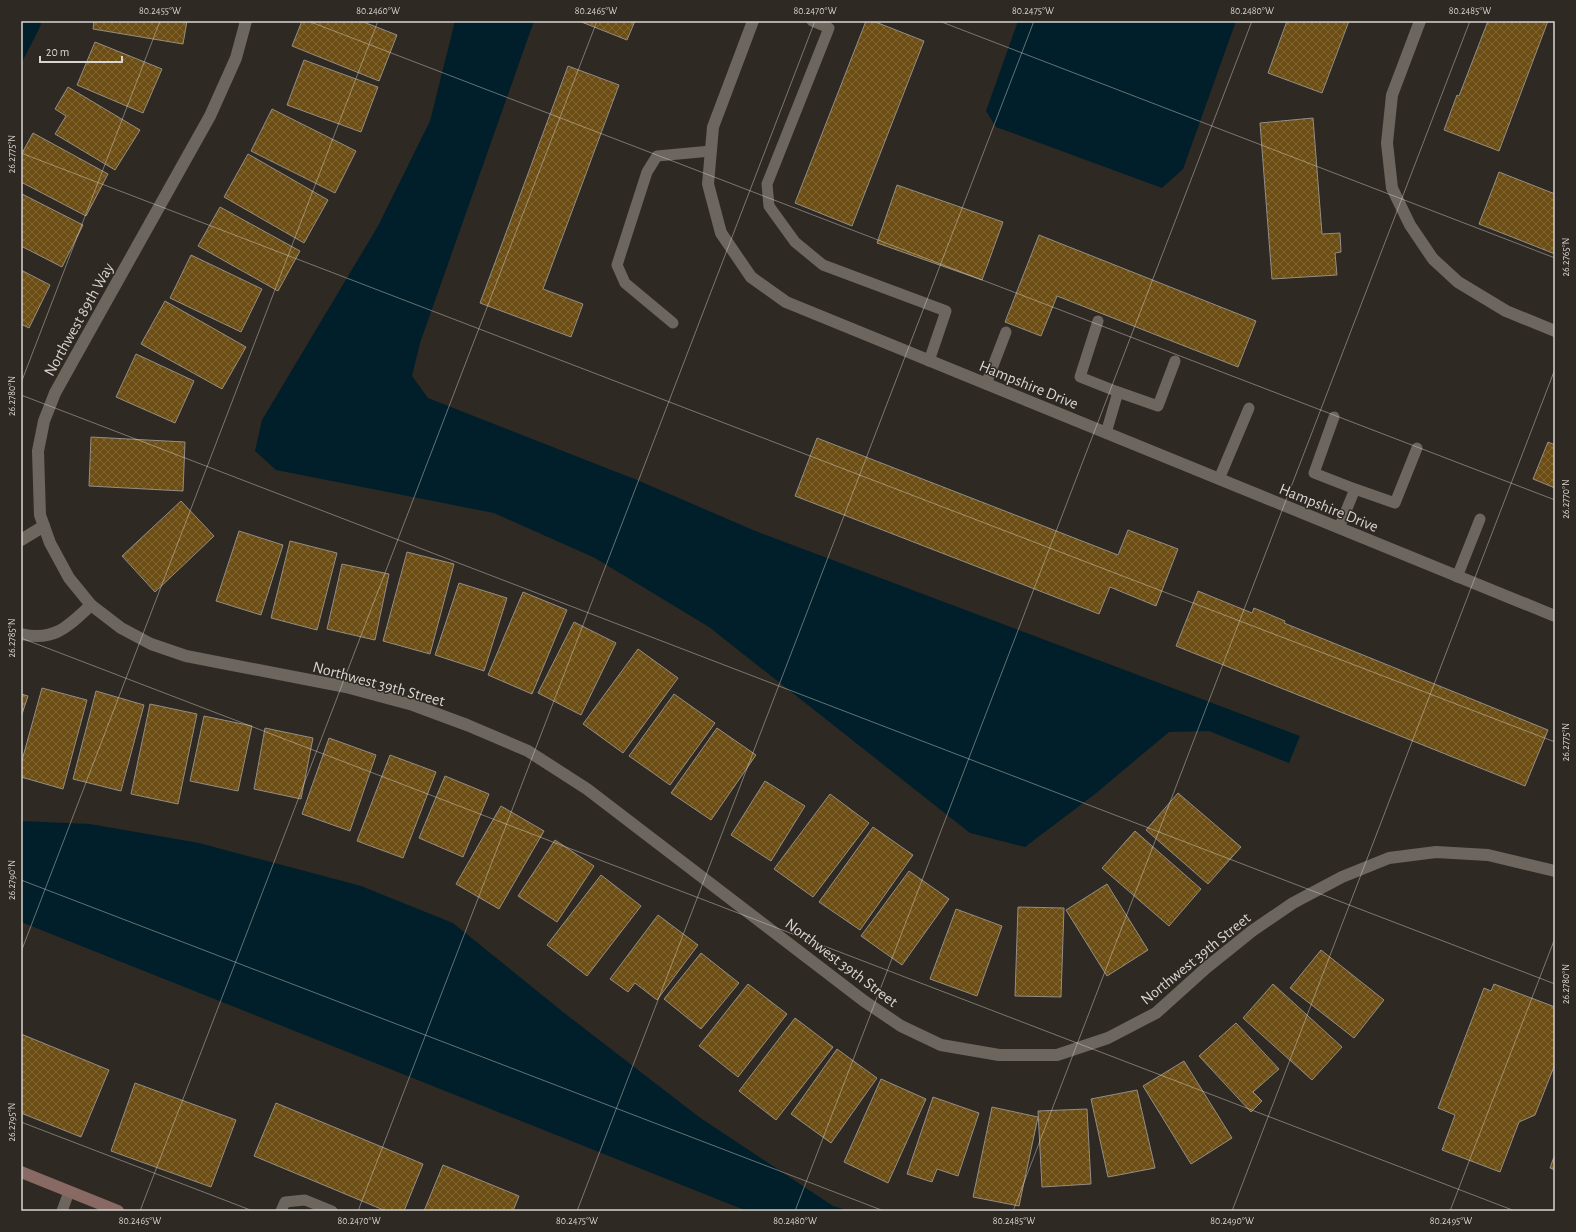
<svg xmlns="http://www.w3.org/2000/svg" width="1576" height="1232" viewBox="0 0 1576 1232" font-family="'Alegreya Sans',sans-serif">
  <defs>
    <pattern id="building-cross-hatch" width="8" height="8" patternUnits="userSpaceOnUse"><rect width="8" height="8" fill="#6c4e14"/><path d="M0 0l8 8M0 8l8-8" fill="none" stroke="#806735"/></pattern>
  </defs>
  <rect width="100%" height="100%" fill="#2f2923"/>
  <g fill="#011f2a">
    <path d="M21 21H42L39 29 21 64Z"/>
    <path d="M455 21H534L420 343 412 376 428 398 637 480 753 530 1300 736 1289 763 1209 731 1169 732 1095 794 1025 847 970 833 709 627 595 558 494 513 276 470 255 451 262 420 378 226 430 121Z"/>
    <path d="M1018 21H1236L1183 169 1162 188 996 127 986 111Z"/>
    <path d="M21 821 90 824 199 843 361 886 453 923 563 1012 699 1117 833 1206 850 1211H747L21 922Z"/>
  </g>
  <g fill="url(#building-cross-hatch)" stroke="#938d85">
    <path d="M94 21H187L183 44 93 29Z"/>
    <path d="M302 21H361L397 35 379 81 292 46Z"/>
    <path d="M579 21H635L627 40Z"/>
    <path d="M866 21H873L924 41 852 226 795 203Z"/>
    <path d="M1287 21H1349L1322 93 1268 73Z"/>
    <path d="M1488 21H1548L1499 151 1444 130 1457 95 1459 96Z"/>
    <path d="M95 42 162 69 143 113 77 85Z"/>
    <path d="M304 60 378 87 361 132 287 105Z"/>
    <path d="M568 66 619 85 543 289 583 304 571 337 480 303Z"/>
    <path d="M68 87 140 130 115 170 55 134 66 116 55 109Z"/>
    <path d="M272 109 356 151 335 193 251 151Z"/>
    <path d="M1313 118 1322 234 1340 233 1341 252 1335 253 1337 275 1272 279 1260 123Z"/>
    <path d="M33 133 108 174 86 216 21 182V155Z"/>
    <path d="M248 154 328 200 304 243 224 197Z"/>
    <path d="M1499 172 1555 194V254L1479 224Z"/>
    <path d="M897 185 1003 222 982 280 877 243Z"/>
    <path d="M22 194 83 225 62 267 21 246Z"/>
    <path d="M220 207 300 251 278 291 198 246Z"/>
    <path d="M1039 235 1256 321 1238 367 1057 296 1041 336 1005 322Z"/>
    <path d="M191 255 262 289 241 332 170 298Z"/>
    <path d="M21 270 50 285 29 328 21 324Z"/>
    <path d="M165 301 246 347 222 389 141 344Z"/>
    <path d="M136 354 194 381 175 423 116 397Z"/>
    <path d="M91 437 185 442 183 491 89 486Z"/>
    <path d="M817 438 1118 555 1128 530 1178 549 1156 606 1110 587 1099 614 795 496Z"/>
    <path d="M1548 442 1555 445V488L1533 479Z"/>
    <path d="M181 501 214 536 155 592 122 556Z"/>
    <path d="M239 531 283 545 261 615 216 601Z"/>
    <path d="M290 541 337 553 317 630 271 618Z"/>
    <path d="M407 552 454 564 430 654 383 641Z"/>
    <path d="M342 564 389 574 375 640 327 629Z"/>
    <path d="M459 583 507 598 484 671 435 655Z"/>
    <path d="M1198 591 1252 613 1254 608 1285 621 1284 623 1548 730 1525 786 1176 646Z"/>
    <path d="M523 592 567 610 532 694 488 675Z"/>
    <path d="M574 622 616 643 581 715 538 693Z"/>
    <path d="M638 649 678 678 623 753 583 724Z"/>
    <path d="M42 688 87 700 63 789 21 777V764Z"/>
    <path d="M96 691 144 705 121 791 73 779Z"/>
    <path d="M21 694 28 696 21 717Z"/>
    <path d="M674 694 715 723 670 785 629 756Z"/>
    <path d="M150 704 197 714 178 804 131 794Z"/>
    <path d="M204 716 252 726 238 791 190 781Z"/>
    <path d="M265 728 313 738 301 799 254 789Z"/>
    <path d="M717 728 756 755 711 820 671 793Z"/>
    <path d="M329 738 376 755 350 831 302 814Z"/>
    <path d="M390 755 436 772 403 858 357 841Z"/>
    <path d="M445 776 489 794 463 857 419 838Z"/>
    <path d="M765 781 805 806 771 861 731 835Z"/>
    <path d="M1178 793 1241 847 1208 884 1146 830Z"/>
    <path d="M830 794 869 823 813 897 774 869Z"/>
    <path d="M501 806 544 831 499 909 456 884Z"/>
    <path d="M873 827 913 855 860 930 819 902Z"/>
    <path d="M1135 831 1201 889 1169 926 1102 868Z"/>
    <path d="M555 840 594 866 557 922 518 896Z"/>
    <path d="M909 871 949 899 902 965 861 936Z"/>
    <path d="M601 875 641 906 587 976 547 945Z"/>
    <path d="M1107 884 1148 950 1107 976 1066 910Z"/>
    <path d="M1018 907 1064 908 1061 997 1015 996Z"/>
    <path d="M956 909 1002 926 977 996 930 979Z"/>
    <path d="M658 915 698 945 657 1000 635 983 628 992 610 979Z"/>
    <path d="M1321 950 1384 1000 1354 1038 1290 988Z"/>
    <path d="M701 953 739 983 701 1029 664 999Z"/>
    <path d="M748 984 787 1014 738 1077 699 1046Z"/>
    <path d="M1273 984 1342 1047 1312 1080 1243 1018Z"/>
    <path d="M1494 984 1555 1007V1064L1535 1115 1519 1122 1500 1172 1442 1150 1455 1115 1438 1108 1484 988 1491 991Z"/>
    <path d="M795 1018 833 1047 776 1120 739 1091Z"/>
    <path d="M1236 1023 1279 1069 1253 1092 1262 1101 1251 1112 1199 1056Z"/>
    <path d="M21 1034 109 1070 81 1137 21 1113Z"/>
    <path d="M837 1049 877 1078 831 1143 791 1114Z"/>
    <path d="M1184 1061 1232 1138 1191 1164 1143 1086Z"/>
    <path d="M881 1079 926 1099 888 1183 844 1162Z"/>
    <path d="M135 1083 236 1120 211 1187 111 1151Z"/>
    <path d="M1137 1090 1155 1168 1108 1177 1091 1099Z"/>
    <path d="M933 1097 979 1113 958 1176 937 1169 932 1182 907 1174Z"/>
    <path d="M276 1103 423 1164 404 1211H386L254 1156Z"/>
    <path d="M992 1107 1038 1117 1019 1206 973 1197Z"/>
    <path d="M1087 1109 1091 1184 1042 1187 1038 1111Z"/>
    <path d="M1555 1154V1170L1550 1168Z"/>
    <path d="M443 1165 519 1196 513 1211H424Z"/>
  </g>
  <g fill="none" stroke-linecap="round" stroke-linejoin="round">
    <g stroke="#6d665f" stroke-width="11">
      <path d="M812 21 829 28 767 184 769 206 795 242 823 265 946 311 929 361"/>
      <path d="M1098 321 1080 377 1118 392"/>
      <path d="M673 323 625 283 617 265 647 172 657 156 711 151"/>
      <path d="M986 384 1006 332"/>
      <path d="M1334 417 1314 473 1355 489 1339 528"/>
      <path d="M1106 433 1118 392 1158 406 1175 361"/>
      <path d="M1219 479 1249 408"/>
      <path d="M1355 489 1395 503 1417 448"/>
      <path d="M1457 577 1480 519"/>
      <path d="M62 1211 69 1192"/>
      <path d="M281 1211 285 1202 305 1200 332 1211"/>
    </g>
    <g stroke="#6d665f" stroke-width="12">
      <path d="M246 21 236 58 210 116 70 366 55 393 44 421 38 451 40 515 50 543 69 578 91 605 121 628 151 644 186 656 346 687 413 705 467 725 528 751 587 789 864 1001 901 1026 941 1045 999 1055H1057L1108 1038 1156 1013 1206 968 1252 931 1293 903 1342 877 1389 858 1436 852 1488 855 1555 871"/>
      <path d="M753 21 713 127 708 184 721 233 751 277 786 302 1555 616"/>
      <path d="M1420 21 1392 95 1387 143 1392 188 1410 225 1433 259 1458 282 1506 311 1555 331"/>
      <path d="M21 540 44 526"/>
      <path d="M21 634C55 642 68 626 91 605"/>
    </g>
    <path stroke="#896963" stroke-width="12" d="M21 1172 118 1211"/>
  </g>
  <path fill="none" stroke="#d9d5d1" stroke-width="1" stroke-opacity="0.45" d="M308 21 1555 500M939 21 1555 258M21 153 1555 742M21 383 160 21M21 395 1555 984M21 638 1515 1211M21 880 884 1211M21 952 378 21M21 1122 253 1211M140 1211 597 21M358 1211 815 21M577 1211 1034 21M795 1211 1252 21M1013 1211 1470 21M1232 1211 1555 369M1450 1211 1555 938"/>
  <g text-anchor="middle" stroke-width="3" stroke-linejoin="round" paint-order="stroke">
    <g font-size="16" fill="#d9d5d1" stroke="#2f2923">
      <text transform="translate(78 319) rotate(-61)" y="6">Northwest 89th Way</text>
      <text transform="translate(1029 384) rotate(22)" y="6">Hampshire Drive</text>
      <text transform="translate(1329 507) rotate(22)" y="6">Hampshire Drive</text>
      <text transform="translate(379 683) rotate(15)" y="6">Northwest 39th Street</text>
      <text transform="translate(1195 958) rotate(-39)" y="6">Northwest 39th Street</text>
      <text transform="translate(842 962) rotate(37)" y="6">Northwest 39th Street</text>
    </g>
  </g>
  <rect width="1576" height="1232" fill="none" stroke="#2f2923" stroke-width="44"/>
  <path d="M40 56v6h82v-6" fill="none" stroke="#d9d5d1" stroke-width="2"/>
  <text x="46" y="56" font-size="12" fill="#d9d5d1" stroke="#2f2923" stroke-width="3" paint-order="stroke">20 m</text>
  <rect x="22" y="22" width="1532" height="1188" fill="none" stroke="#d9d5d1" stroke-width="1.5"/>
  <g font-size="10" text-anchor="middle" fill="#d9d5d1">
    <text x="160" y="14">80.2455°W</text>
    <text x="378" y="14">80.2460°W</text>
    <text x="596" y="14">80.2465°W</text>
    <text x="815" y="14">80.2470°W</text>
    <text x="1033" y="14">80.2475°W</text>
    <text x="1252" y="14">80.2480°W</text>
    <text x="1470" y="14">80.2485°W</text>
    <text transform="translate(11 154) rotate(-90)" y="4">26.2775°N</text>
    <text transform="translate(1565 257) rotate(-90)" y="4">26.2765°N</text>
    <text transform="translate(11 396) rotate(-90)" y="4">26.2780°N</text>
    <text transform="translate(1565 499) rotate(-90)" y="4">26.2770°N</text>
    <text transform="translate(11 638) rotate(-90)" y="4">26.2785°N</text>
    <text transform="translate(1565 742) rotate(-90)" y="4">26.2775°N</text>
    <text transform="translate(11 880) rotate(-90)" y="4">26.2790°N</text>
    <text transform="translate(1565 984) rotate(-90)" y="4">26.2780°N</text>
    <text transform="translate(11 1122) rotate(-90)" y="4">26.2795°N</text>
    <text x="140" y="1224">80.2465°W</text>
    <text x="359" y="1224">80.2470°W</text>
    <text x="577" y="1224">80.2475°W</text>
    <text x="795" y="1224">80.2480°W</text>
    <text x="1014" y="1224">80.2485°W</text>
    <text x="1232" y="1224">80.2490°W</text>
    <text x="1451" y="1224">80.2495°W</text>
  </g>
</svg>
